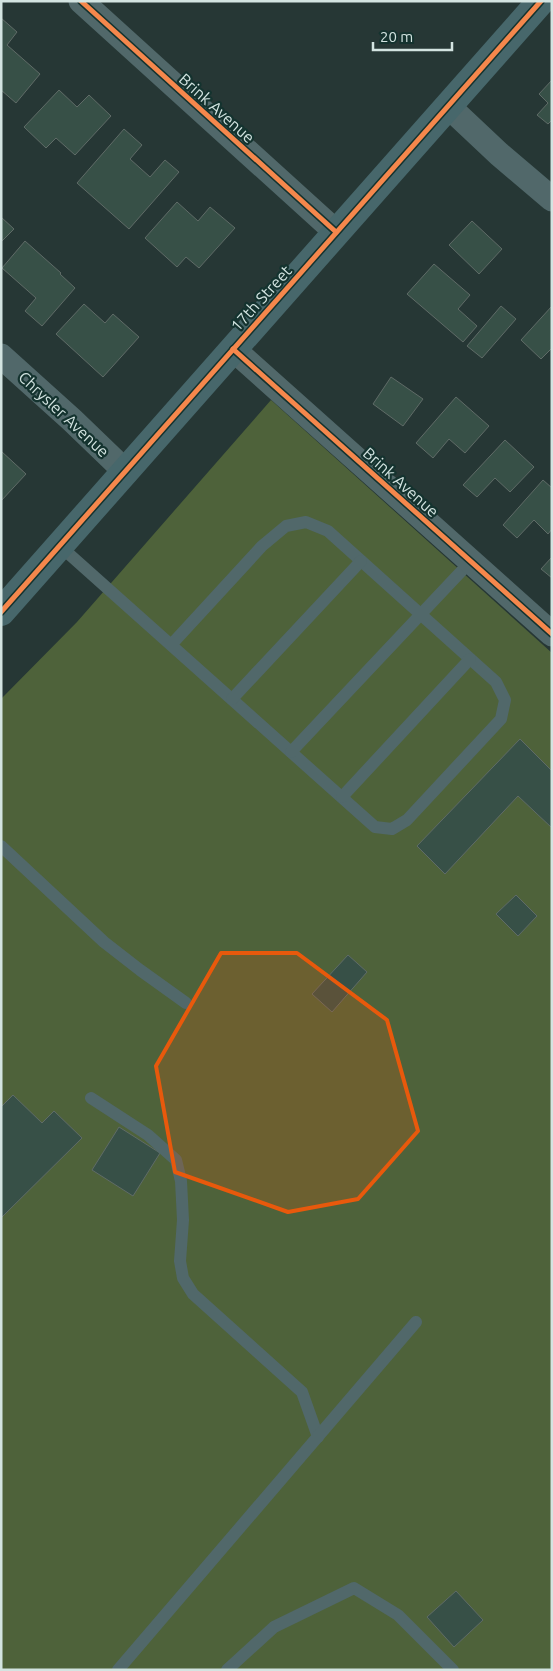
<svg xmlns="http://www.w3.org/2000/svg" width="553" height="1671" viewBox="0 0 553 1671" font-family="Ubuntu,sans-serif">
  <rect width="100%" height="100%" fill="#263735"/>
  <path fill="#4e623a" d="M271 400 552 653V1670H1V699L77 622Z"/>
  <g fill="#375047" stroke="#5f6b67">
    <path d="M1 18 17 32 7 45 40 74 16 103 1 90Z"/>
    <path d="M552 80V120L548 124 537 115 548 103 539 94Z"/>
    <path d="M59 90 77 107 89 95 111 116 75 155 56 138 46 148 24 127Z"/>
    <path d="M124 129 142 145 130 159 150 177 165 160 179 172 129 229 77 183Z"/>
    <path d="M177 202 198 221 210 207 235 228 199 268 186 257 177 267 145 238Z"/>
    <path d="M1 217 14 229 1 242Z"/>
    <path d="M472 221 502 249 479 274 449 245Z"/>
    <path d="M25 241 61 273 60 274 75 288 42 326 25 311 36 298 2 268Z"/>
    <path d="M434 264 470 295 458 309 477 326 463 342 407 294Z"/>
    <path d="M84 304 105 323 113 314 139 337 103 377 56 334Z"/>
    <path d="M501 306 516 319 482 358 467 346Z"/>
    <path d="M552 306V348L541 359 521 340Z"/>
    <path d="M391 377 423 399 403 426 373 404Z"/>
    <path d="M456 397 489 426 465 453 449 439 433 458 416 443Z"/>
    <path d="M505 440 534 467 510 492 495 478 477 497 463 485Z"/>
    <path d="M1 451 26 474 1 501Z"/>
    <path d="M543 480 552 488V529L548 534 534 520 517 538 503 525Z"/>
    <path d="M552 557V578L541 569Z"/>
    <path d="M520 739 552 771V828L518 796 445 874 417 846Z"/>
    <path d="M516 895 537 916 518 936 496 914Z"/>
    <path d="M348 955 367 972 332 1012 312 994Z"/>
    <path d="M13 1095 42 1123 54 1111 82 1138 1 1218V1107Z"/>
    <path d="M119 1127 160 1153 133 1196 92 1170Z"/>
    <path d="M456 1591 483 1620 454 1647 427 1617Z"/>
  </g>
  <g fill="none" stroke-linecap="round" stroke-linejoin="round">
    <g stroke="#51686a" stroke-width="12">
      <path d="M60 546 375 827 392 829 407 820 501 719 505 700 496 682 328 531 306 522 286 526 262 546 171 645"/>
      <path d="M232 699 361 561"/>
      <path d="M291 752 471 561"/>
      <path d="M342 797 470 659"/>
      <path d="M1 846 104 942 140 970 186 1003"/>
      <path d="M91 1098 148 1135 176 1160 181 1181 183 1220 180 1261 183 1278 193 1294 302 1392 318 1437"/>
      <path d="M118 1670 416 1322"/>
      <path d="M227 1670 274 1627 354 1588 398 1615 453 1670"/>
    </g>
    <g stroke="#51686a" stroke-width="25">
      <path d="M81 1 336 232"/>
      <path d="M448 106 499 154 552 199"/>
      <path d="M233 349 552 634"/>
      <path d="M1 356 72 420 126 472"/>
    </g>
    <path stroke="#47676b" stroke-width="28" d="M1 612 541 1"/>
    <g stroke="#14332f" stroke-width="8">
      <g id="cycleway">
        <path d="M81 1 336 232"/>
        <path d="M233 349 552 634"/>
        <path d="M1 612 541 1"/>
      </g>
    </g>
    <use href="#cycleway" stroke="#f5874c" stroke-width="5"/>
  </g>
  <path fill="#e8590c" fill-opacity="0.2" stroke="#e8590c" stroke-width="4" stroke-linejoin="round" d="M221 953H297L387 1020 418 1131 358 1199 288 1212 175 1172 156 1066Z"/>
  <g text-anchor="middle" stroke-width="4.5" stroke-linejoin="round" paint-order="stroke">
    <g font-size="16" fill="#d3e4e1" stroke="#14332f">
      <text transform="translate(217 108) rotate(42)" y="6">Brink Avenue</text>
      <text transform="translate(261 298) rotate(-48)" y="6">17th Street</text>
      <text transform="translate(64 414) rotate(43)" y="6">Chrysler Avenue</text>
      <text transform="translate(401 482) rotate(42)" y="6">Brink Avenue</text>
    </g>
  </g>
  <rect width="553" height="1671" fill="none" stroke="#d3e4e1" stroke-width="5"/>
  <path d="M373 42v8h79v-8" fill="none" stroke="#d3e4e1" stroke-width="2.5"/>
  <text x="380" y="42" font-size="15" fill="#d3e4e1" stroke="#14332f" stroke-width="4" paint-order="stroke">20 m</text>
</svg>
